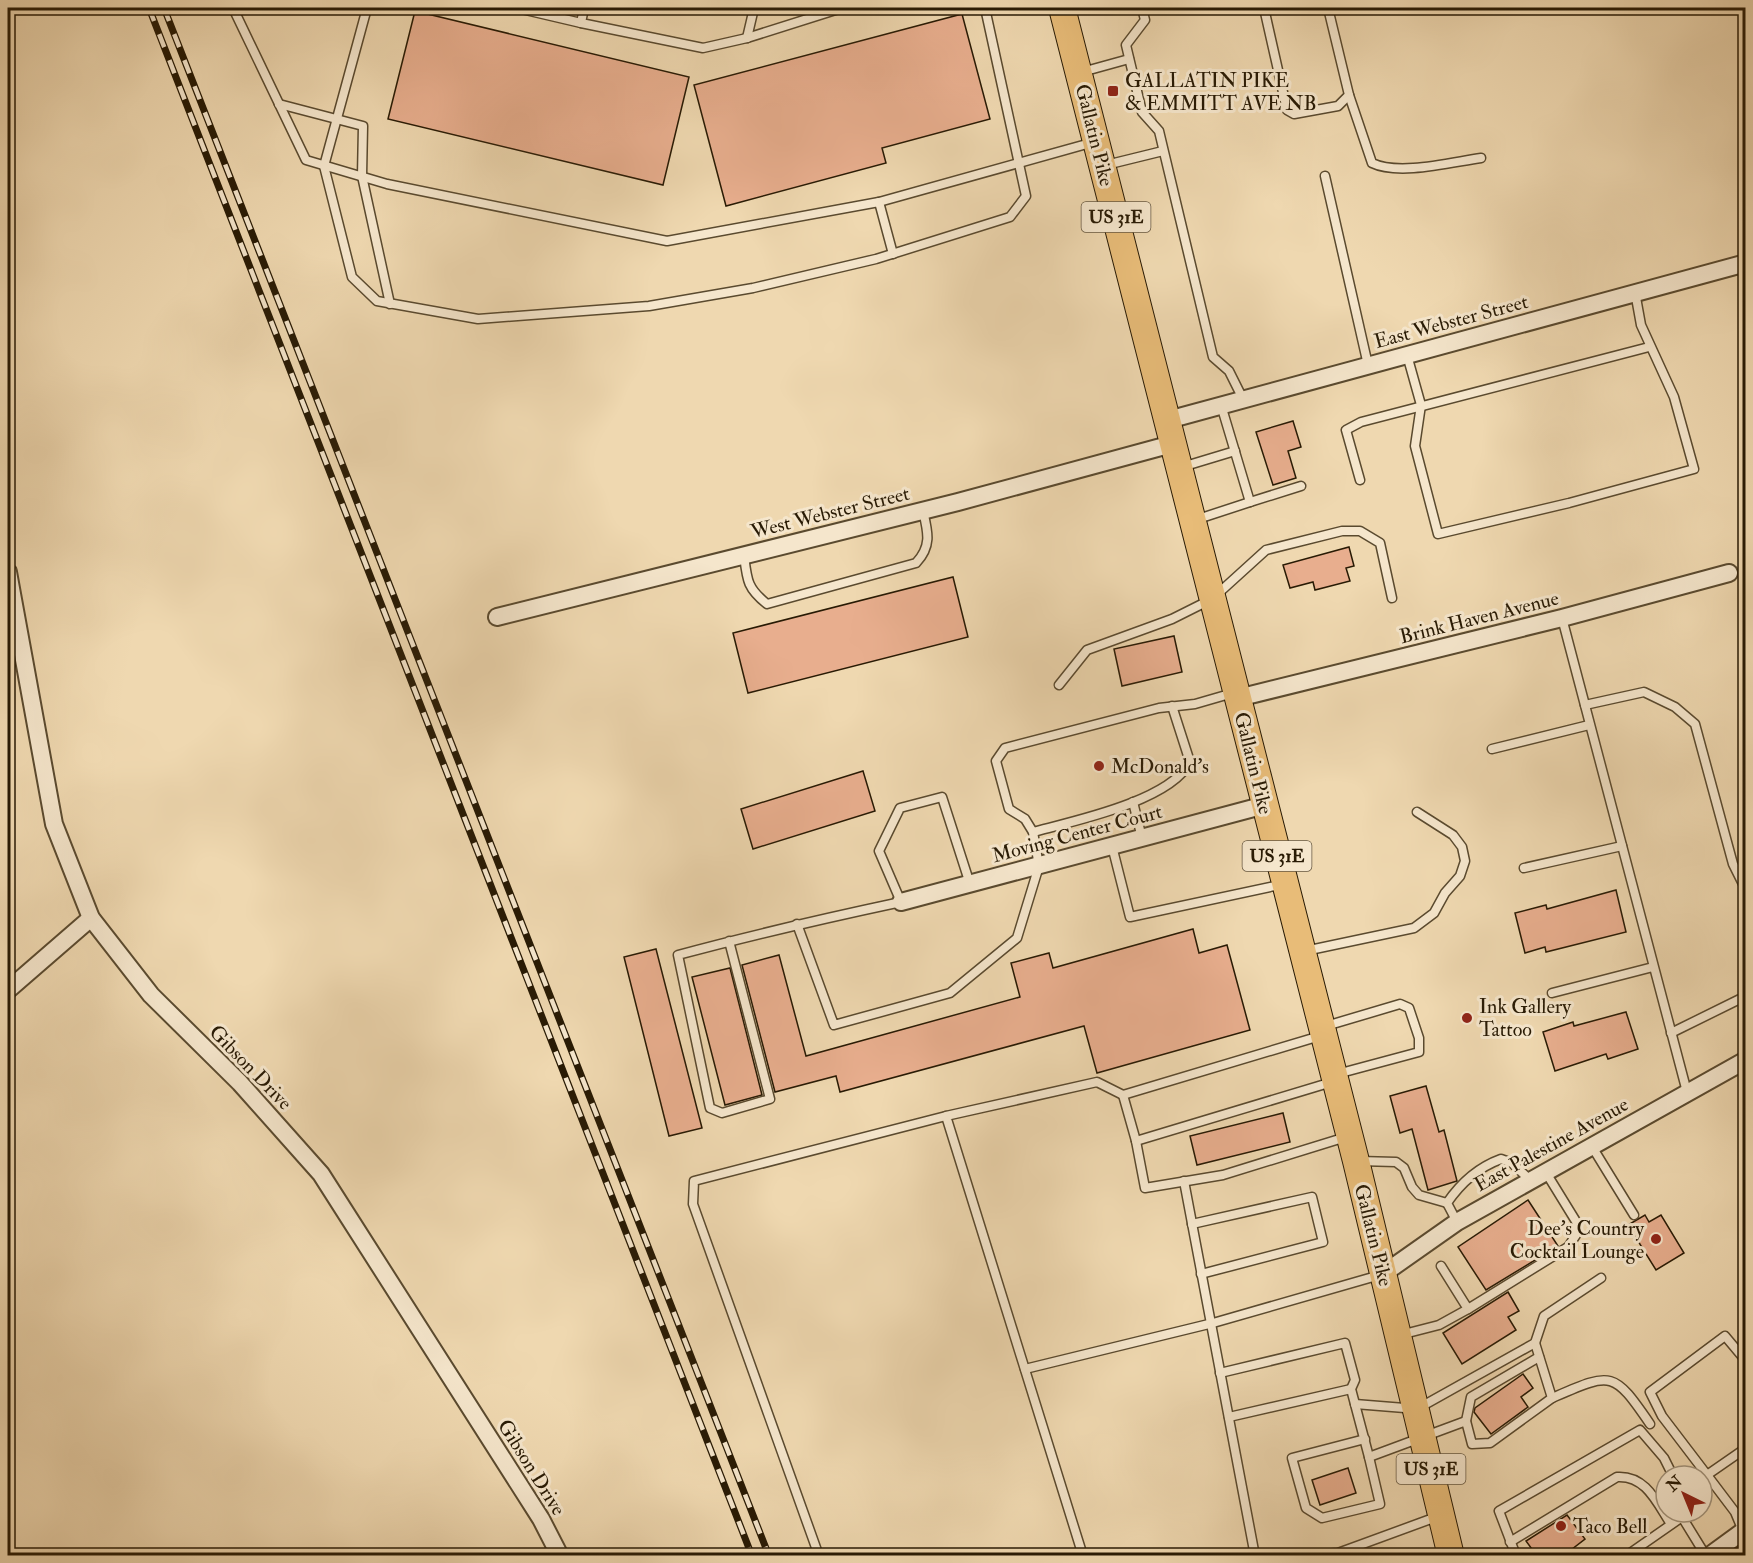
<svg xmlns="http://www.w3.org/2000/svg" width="1753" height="1563" viewBox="0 0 1753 1563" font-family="'IM FELL Double Pica',serif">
  <rect width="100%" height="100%" fill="#efd8b0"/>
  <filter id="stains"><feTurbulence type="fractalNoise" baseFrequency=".00333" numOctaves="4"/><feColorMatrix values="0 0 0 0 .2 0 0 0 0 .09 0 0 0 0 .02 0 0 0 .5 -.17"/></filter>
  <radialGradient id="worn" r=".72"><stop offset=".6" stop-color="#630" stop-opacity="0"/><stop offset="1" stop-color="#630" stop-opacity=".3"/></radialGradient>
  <g fill="#e8ae8e" stroke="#281a04" stroke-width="1.5">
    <path d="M415 11 689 77 663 185 388 119Z"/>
    <path d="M962 14 990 119 882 148 886 163 726 206 694 85Z"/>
    <path d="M1293 421 1301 447 1288 451 1296 478 1273 485 1256 432Z"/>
    <path d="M1349 547 1354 566 1346 568 1350 581 1315 590 1313 582 1290 588 1283 565Z"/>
    <path d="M953 577 968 637 748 693 733 633Z"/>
    <path d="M1174 636 1182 672 1122 686 1114 649Z"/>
    <path d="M863 771 875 811 753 849 741 809Z"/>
    <path d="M1616 890 1626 932 1546 952 1545 947 1525 953 1515 913 1546 905 1547 909Z"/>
    <path d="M1193 929 1199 953 1227 945 1250 1030 1097 1073 1084 1026 840 1092 836 1076 775 1092 742 965 779 955 806 1056 1020 997 1011 963 1049 953 1053 968Z"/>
    <path d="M656 949 702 1128 669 1136 624 957Z"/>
    <path d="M730 968 762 1095 725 1105 692 977Z"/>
    <path d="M1626 1012 1638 1049 1608 1059 1606 1054 1555 1071 1543 1032 1573 1022 1574 1026Z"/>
    <path d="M1426 1086 1439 1132 1444 1130 1457 1181 1428 1190 1412 1129 1400 1133 1390 1096Z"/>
    <path d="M1283 1113 1290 1142 1197 1165 1190 1136Z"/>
    <path d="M1528 1200 1558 1246 1486 1290 1458 1247Z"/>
    <path d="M1645 1215 1649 1222 1661 1215 1684 1253 1656 1270 1628 1225Z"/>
    <path d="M1508 1292 1519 1311 1508 1317 1516 1330 1462 1364 1443 1333Z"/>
    <path d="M1523 1374 1533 1388 1521 1397 1528 1407 1491 1434 1474 1412 1475 1408Z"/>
    <path d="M1348 1468 1356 1493 1320 1505 1312 1480Z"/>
    <path d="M1567 1515 1585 1539 1563 1556H1537L1526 1541Z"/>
  </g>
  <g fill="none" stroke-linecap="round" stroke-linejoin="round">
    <g stroke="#5a4a2f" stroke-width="11">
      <g id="service">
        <path d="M233 8 306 160 387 184 667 241 879 202 1094 142"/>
        <path d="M367 8 324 166 352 277 377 301 478 319 649 306 753 288 876 259 1010 217 1026 196 985 8"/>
        <path d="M517 8 581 23"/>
        <path d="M584 8 581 23 703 48 747 38 842 8"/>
        <path d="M1142 8 1145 20 1126 45 1142 112 1159 131 1213 357 1229 371 1243 399"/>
        <path d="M1264 8 1287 110 1294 114 1338 106 1349 95 1328 8"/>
        <path d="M747 38 754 8"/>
        <path d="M1082 72 1129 59"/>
        <path d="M1349 95 1372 163C1399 176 1452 162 1481 158"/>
        <path d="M279 104 363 126 362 176 390 304"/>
        <path d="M1106 165 1163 151"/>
        <path d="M1325 176 1368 365"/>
        <path d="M879 202 893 254"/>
        <path d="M1407 355 1421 405 1415 446 1438 534 1569 503 1694 469 1674 397 1641 325 1635 292"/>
        <path d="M1182 467 1235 451"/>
        <path d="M1360 480 1346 430 1361 422 1649 347"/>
        <path d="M1250 502 1301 486"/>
        <path d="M1195 520 1250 502 1221 405"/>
        <path d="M744 555C747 580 747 588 767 604L916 563C932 546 928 532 923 511"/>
        <path d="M1562 618 1687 1092"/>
        <path d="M1059 685 1087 650 1172 619 1212 599 1266 550 1342 531H1360L1380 543 1392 598"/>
        <path d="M1585 705 1644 692 1675 707 1695 724 1733 864 1746 890"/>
        <path d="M1492 749 1589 725"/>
        <path d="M1133 802 1142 838"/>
        <path d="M1033 832C1074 821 1170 801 1190 762L1172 706"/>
        <path d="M1112 846 1130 917 1284 884"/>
        <path d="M1524 868 1622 846"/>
        <path d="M797 924 834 1025 950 993 1017 938 1039 866 1033 832 1025 819 1009 809 996 761 1005 748 1159 708 1195 704 1233 693"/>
        <path d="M729 941 770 1099 722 1113 710 1108 678 955C752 935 826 918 901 902L879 851 900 808 942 797 970 884"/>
        <path d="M1305 951 1414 928 1434 913 1445 893 1460 876 1465 861 1462 847 1453 835 1417 812"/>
        <path d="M1552 993 1653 967"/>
        <path d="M1326 1026 1400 1004 1409 1008 1419 1038V1052L1337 1074"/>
        <path d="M1671 1033 1746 996"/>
        <path d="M1320 1036 1123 1095 1136 1141 1145 1188 1223 1175 1346 1137"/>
        <path d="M1136 1141 1332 1082"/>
        <path d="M1591 1145 1634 1215"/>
        <path d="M1359 1161 1396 1162 1404 1168 1412 1187 1419 1195 1447 1203"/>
        <path d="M1184 1181 1255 1556"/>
        <path d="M1457 1222 1447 1203C1460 1184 1479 1167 1501 1159L1512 1163 1529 1179"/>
        <path d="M1192 1224 1312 1197 1323 1242 1201 1274"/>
        <path d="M1468 1309 1568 1247 1576 1235 1577 1223 1545 1171"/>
        <path d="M1400 1335 1439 1325 1468 1309 1441 1266"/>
        <path d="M1746 1361 1725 1336 1650 1392 1662 1416 1707 1475 1746 1448"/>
        <path d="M1025 1369 1213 1323 1380 1275"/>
        <path d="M1220 1373 1345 1343 1355 1380 1351 1389 1369 1457 1466 1421 1472 1444 1490 1443 1552 1398 1535 1343"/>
        <path d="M1552 1398C1612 1372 1613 1370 1650 1424"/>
        <path d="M1355 1404 1417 1409 1535 1343 1544 1316 1601 1278"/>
        <path d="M1229 1417 1351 1389"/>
        <path d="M1466 1421 1471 1397 1539 1357"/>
        <path d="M1365 1439 1292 1458 1306 1508 1322 1518 1380 1504 1369 1457"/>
        <path d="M1707 1475 1735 1512 1743 1531"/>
        <path d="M1510 1542 1617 1477C1646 1475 1657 1503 1671 1524"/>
        <path d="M1515 1553 1499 1511 1640 1430 1664 1458 1673 1476"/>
        <path d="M819 1556 693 1204 694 1181 946 1116"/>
        <path d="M1083 1556 946 1116 1097 1082 1123 1095"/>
        <path d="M1297 1556 1338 1553 1439 1516"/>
        <path d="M1626 1556 1682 1517 1706 1556"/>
      </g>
    </g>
    <g stroke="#5a4a2f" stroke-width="20">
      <g id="minor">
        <path d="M1168 420 1746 263"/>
        <path d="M8 572 54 824 91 918 151 995 240 1083 321 1174 541 1519 560 1556"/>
        <path d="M497 617 958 502 1172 444"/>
        <path d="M1238 698 1562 618 1729 573"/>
        <path d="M901 902 1265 805"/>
        <path d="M8 990 91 918"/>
        <path d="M1383 1274 1457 1222 1746 1060"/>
        <path d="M1709 1556 1746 1529"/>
      </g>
    </g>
    <g stroke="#281a04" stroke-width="28">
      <path id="primary" d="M1062 8 1356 1161 1451 1556"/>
    </g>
    <use href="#service" stroke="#f5e6cc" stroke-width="8"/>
    <use href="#minor" stroke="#f5e6cc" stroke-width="16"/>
    <use href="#primary" stroke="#e8bc78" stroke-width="26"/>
    <g stroke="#281a04" stroke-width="7">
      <g id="rail">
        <path d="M149 8 752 1556"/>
        <path d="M164 8 769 1556"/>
      </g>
    </g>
    <use href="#rail" stroke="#f5e6cc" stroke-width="4.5" stroke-dasharray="14" stroke-linecap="butt"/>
  </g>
  <g fill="#8f2418" stroke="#f5e6cc" stroke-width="2">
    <rect x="1107" y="85" width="12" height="12" rx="3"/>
    <circle cx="1099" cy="766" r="6"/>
    <circle cx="1467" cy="1018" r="6"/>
    <circle cx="1656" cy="1239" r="6"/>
    <circle cx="1561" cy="1526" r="6"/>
  </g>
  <g text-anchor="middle" stroke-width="6" stroke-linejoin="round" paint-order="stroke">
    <g fill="#f5e6cc" stroke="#665740" stroke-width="1.5">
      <rect x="1081.5" y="202" width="69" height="30" rx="4.5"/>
      <rect x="1242.5" y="841" width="69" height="30" rx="4.5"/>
      <rect x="1396.5" y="1454" width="69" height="30" rx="4.5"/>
    </g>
    <g font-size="18" font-weight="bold" fill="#281a04">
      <text x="1116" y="223">US 31E</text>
      <text x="1277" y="862">US 31E</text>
      <text x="1431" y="1475">US 31E</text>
    </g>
    <g font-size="20" fill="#281a04" stroke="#f5e6cc" text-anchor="start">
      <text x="1125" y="87">GALLATIN PIKE<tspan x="1125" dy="23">&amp; EMMITT AVE NB</tspan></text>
      <text x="1111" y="773">McDonald's</text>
      <text x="1479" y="1013">Ink Gallery<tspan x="1479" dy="23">Tattoo</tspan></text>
      <text x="1644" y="1235" text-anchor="end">Dee's Country<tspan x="1644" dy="23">Cocktail Lounge</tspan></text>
      <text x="1573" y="1533">Taco Bell</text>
    </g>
    <g font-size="20" fill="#281a04" stroke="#f5e6cc">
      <text transform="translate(1095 135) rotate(76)" y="7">Gallatin Pike</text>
      <text transform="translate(1451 321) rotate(-15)" y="7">East Webster Street</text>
      <text transform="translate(830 512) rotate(-14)" y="7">West Webster Street</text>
      <text transform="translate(1479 617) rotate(-14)" y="7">Brink Haven Avenue</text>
      <text transform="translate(1254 763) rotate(76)" y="7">Gallatin Pike</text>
      <text transform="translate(1077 833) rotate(-15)" y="7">Moving Center Court</text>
      <text transform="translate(251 1067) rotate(46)" y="7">Gibson Drive</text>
      <text transform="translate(1551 1144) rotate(-29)" y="7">East Palestine Avenue</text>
      <text transform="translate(1374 1235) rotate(76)" y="7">Gallatin Pike</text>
      <text transform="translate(532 1467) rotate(58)" y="7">Gibson Drive</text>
    </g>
  </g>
  <rect width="1753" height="1563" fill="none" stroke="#efd8b0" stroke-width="30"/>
  <rect x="9" y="9" width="1735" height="1545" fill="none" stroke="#281a04" stroke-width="3"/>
  <rect x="15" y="15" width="1723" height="1533" fill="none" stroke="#281a04" stroke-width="1.5"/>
  <g transform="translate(1684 1494) rotate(317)"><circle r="28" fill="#f5e6cc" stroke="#a3947c" stroke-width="1.5"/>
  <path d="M0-4.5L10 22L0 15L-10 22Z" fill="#8f2418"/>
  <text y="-9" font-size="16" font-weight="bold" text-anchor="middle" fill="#281a04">N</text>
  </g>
  <rect width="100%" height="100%" filter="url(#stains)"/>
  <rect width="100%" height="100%" fill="url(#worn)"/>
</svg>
